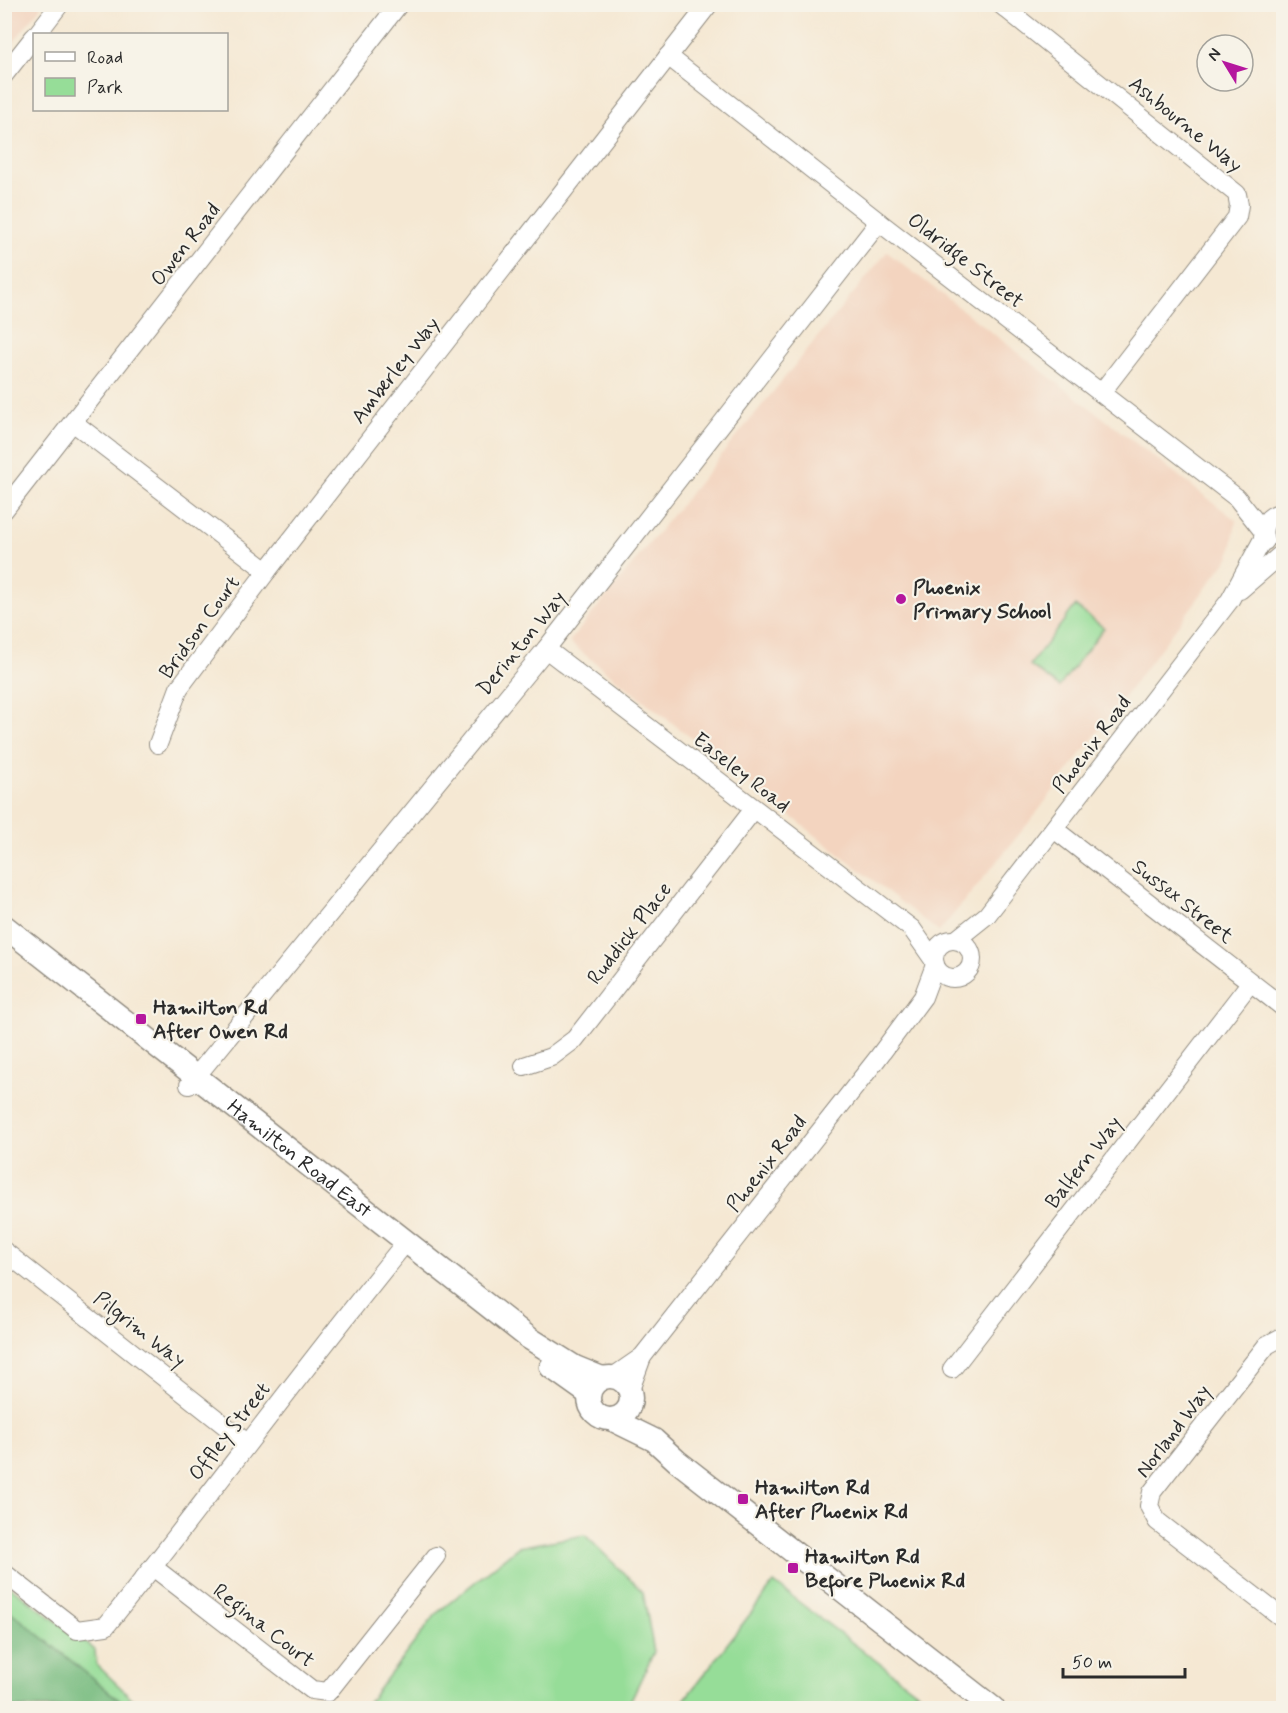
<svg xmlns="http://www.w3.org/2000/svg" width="1288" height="1713" viewBox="0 0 1288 1713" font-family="Mynerve,sans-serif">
  <rect width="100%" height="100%" fill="#f7f3e8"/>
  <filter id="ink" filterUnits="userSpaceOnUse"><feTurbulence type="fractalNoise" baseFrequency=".0167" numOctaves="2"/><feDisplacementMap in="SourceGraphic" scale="12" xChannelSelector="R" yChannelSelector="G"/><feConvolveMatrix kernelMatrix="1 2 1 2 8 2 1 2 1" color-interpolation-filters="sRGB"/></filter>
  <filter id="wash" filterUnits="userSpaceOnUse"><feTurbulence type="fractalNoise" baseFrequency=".008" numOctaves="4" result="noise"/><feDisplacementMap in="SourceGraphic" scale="24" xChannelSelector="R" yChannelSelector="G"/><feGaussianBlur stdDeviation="1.35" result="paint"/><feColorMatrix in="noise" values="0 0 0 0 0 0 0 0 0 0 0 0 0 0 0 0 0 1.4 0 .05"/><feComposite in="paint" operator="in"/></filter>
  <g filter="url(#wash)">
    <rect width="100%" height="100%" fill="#f5e8d3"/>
    <g fill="#f3d4bf">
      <path d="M5 4 42 5 5 53 4 5Z"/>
      <path d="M887 252 1236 520 1230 556 1035 815 939 932 569 642Z"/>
    </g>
    <g fill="#96dd98" stroke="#608462" stroke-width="1.5">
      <path d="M1075 606 1104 628 1059 687 1030 665Z"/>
      <path d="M585 1535 643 1592 654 1652 627 1708H364L437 1613 518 1547Z"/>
      <path d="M4 1582 95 1650 96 1664 142 1708H5Z"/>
      <path d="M774 1583 938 1708H678Z"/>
    </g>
    <path fill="#78bc80" stroke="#527456" stroke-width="1.5" d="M4 1607H5L129 1708H5Z"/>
  </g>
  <g filter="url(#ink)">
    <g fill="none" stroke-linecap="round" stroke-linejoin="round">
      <g stroke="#908a7f" stroke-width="20">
        <g id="minor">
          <path d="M1000 4 1237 194 1239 205 1237 217 1101 393"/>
          <path d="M37 34 60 4"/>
          <path d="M668 56 879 222 1237 498 1263 531"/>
          <path d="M4 75 34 37"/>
          <path d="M74 423 267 571 709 4"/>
          <path d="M4 510 399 4"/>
          <path d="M1265 541C1260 526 1268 513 1284 513"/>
          <path d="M1240 590 1284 552"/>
          <path d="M546 649 912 929 933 959"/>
          <path d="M158 744 179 688 267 571"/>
          <path d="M1054 829 1284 1008"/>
          <path d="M957 939 987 915 1230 600 1264 537"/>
          <circle cx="953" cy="959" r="19"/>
          <path d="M524 1066 551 1057 575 1039 754 809"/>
          <path d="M189 1085 546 649 879 222"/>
          <path d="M4 1251 247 1443"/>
          <path d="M1284 1336 1267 1345 1152 1492 1149 1506 1157 1521 1284 1619"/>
          <path d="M952 1369 1250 983"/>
          <path d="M613 1377 642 1357 877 1059 923 997 935 965"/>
          <path d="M630 1390 642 1357"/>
          <path d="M153 1567 312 1690 328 1692 436 1556"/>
          <path d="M4 1573 77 1630 106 1626C208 1499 303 1368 406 1242"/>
        </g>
      </g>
      <g stroke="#908a7f" stroke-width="25">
        <g id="major">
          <path id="s1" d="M4 926 529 1338 575 1367 602 1378"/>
          <path d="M551 1367 589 1394"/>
          <circle cx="610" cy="1398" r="21"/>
          <path d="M611 1419 654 1440 677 1461 993 1708"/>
        </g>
      </g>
      <use href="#minor" stroke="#fff" stroke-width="18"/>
      <use href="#major" stroke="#fff" stroke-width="22"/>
    </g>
  </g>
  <g fill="#b5179e" stroke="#f7f3e8" stroke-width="2">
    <circle cx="901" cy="599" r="6"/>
    <rect x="135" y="1013" width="12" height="12" rx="3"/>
    <rect x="737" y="1493" width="12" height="12" rx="3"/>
    <rect x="787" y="1562" width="12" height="12" rx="3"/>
  </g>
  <g text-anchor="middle" stroke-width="4.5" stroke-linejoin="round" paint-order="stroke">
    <g font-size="21" fill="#2b2b2b" stroke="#f7f3e8">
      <text transform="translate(1186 124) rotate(39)" y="7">Ashbourne Way</text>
      <text transform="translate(185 244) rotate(-52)" y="7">Owen Road</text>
      <text transform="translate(966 260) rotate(38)" y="7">Oldridge Street</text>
      <text transform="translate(395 370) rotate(-52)" y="7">Amberley Way</text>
      <text transform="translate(199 627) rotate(-54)" y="7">Bridson Court</text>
      <text transform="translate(521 643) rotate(-51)" y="7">Derinton Way</text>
      <text transform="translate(1091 744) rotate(-53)" y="7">Phoenix Road</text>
      <text transform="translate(742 772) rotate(38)" y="7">Easeley Road</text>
      <text transform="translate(1183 901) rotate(38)" y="7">Sussex Street</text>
      <text transform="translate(629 933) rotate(-52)" y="7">Ruddick Place</text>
      <text dy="7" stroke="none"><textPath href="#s1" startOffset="376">Hamilton Road East</textPath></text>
      <text transform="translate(1083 1162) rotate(-52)" y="7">Balfern Way</text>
      <text transform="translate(766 1163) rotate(-52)" y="7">Phoenix Road</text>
      <text transform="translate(140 1329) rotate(38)" y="7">Pilgrim Way</text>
      <text transform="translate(229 1431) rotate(-52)" y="7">Offley Street</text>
      <text transform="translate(1173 1431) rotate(-53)" y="7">Norland Way</text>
      <text transform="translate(264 1625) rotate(38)" y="7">Regina Court</text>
    </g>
    <g font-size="21" font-weight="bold" fill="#2b2b2b" stroke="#f7f3e8" text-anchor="start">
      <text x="913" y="594">Phoenix<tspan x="913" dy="24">Primary School</tspan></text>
      <text x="153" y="1014">Hamilton Rd<tspan x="153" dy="24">After Owen Rd</tspan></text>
      <text x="755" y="1494">Hamilton Rd<tspan x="755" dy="24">After Phoenix Rd</tspan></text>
      <text x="805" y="1563">Hamilton Rd<tspan x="805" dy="24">Before Phoenix Rd</tspan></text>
    </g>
  </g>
  <rect width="1288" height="1713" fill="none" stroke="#f7f3e8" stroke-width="24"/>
  <rect x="33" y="33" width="195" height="78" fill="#f7f3e8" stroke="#a5a39c" stroke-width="1.5"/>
  <rect x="45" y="52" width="30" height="9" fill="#ffffff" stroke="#a5a39c" stroke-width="1.5"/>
  <text x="87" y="63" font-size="18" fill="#2b2b2b">Road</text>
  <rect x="45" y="78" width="30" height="18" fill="#96dd98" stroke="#a5a39c" stroke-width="1.5"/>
  <text x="87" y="93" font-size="18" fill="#2b2b2b">Park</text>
  <g transform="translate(1225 63) rotate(308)"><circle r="28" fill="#f7f3e8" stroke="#a5a39c" stroke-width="1.5"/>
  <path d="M0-4.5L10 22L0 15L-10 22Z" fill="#b5179e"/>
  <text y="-9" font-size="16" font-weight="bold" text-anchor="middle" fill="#2b2b2b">N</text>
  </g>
  <path d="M1063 1668v9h122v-9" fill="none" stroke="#2b2b2b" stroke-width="3"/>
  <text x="1072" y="1668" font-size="18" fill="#2b2b2b" stroke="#f7f3e8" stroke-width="4.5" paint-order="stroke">50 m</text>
</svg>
